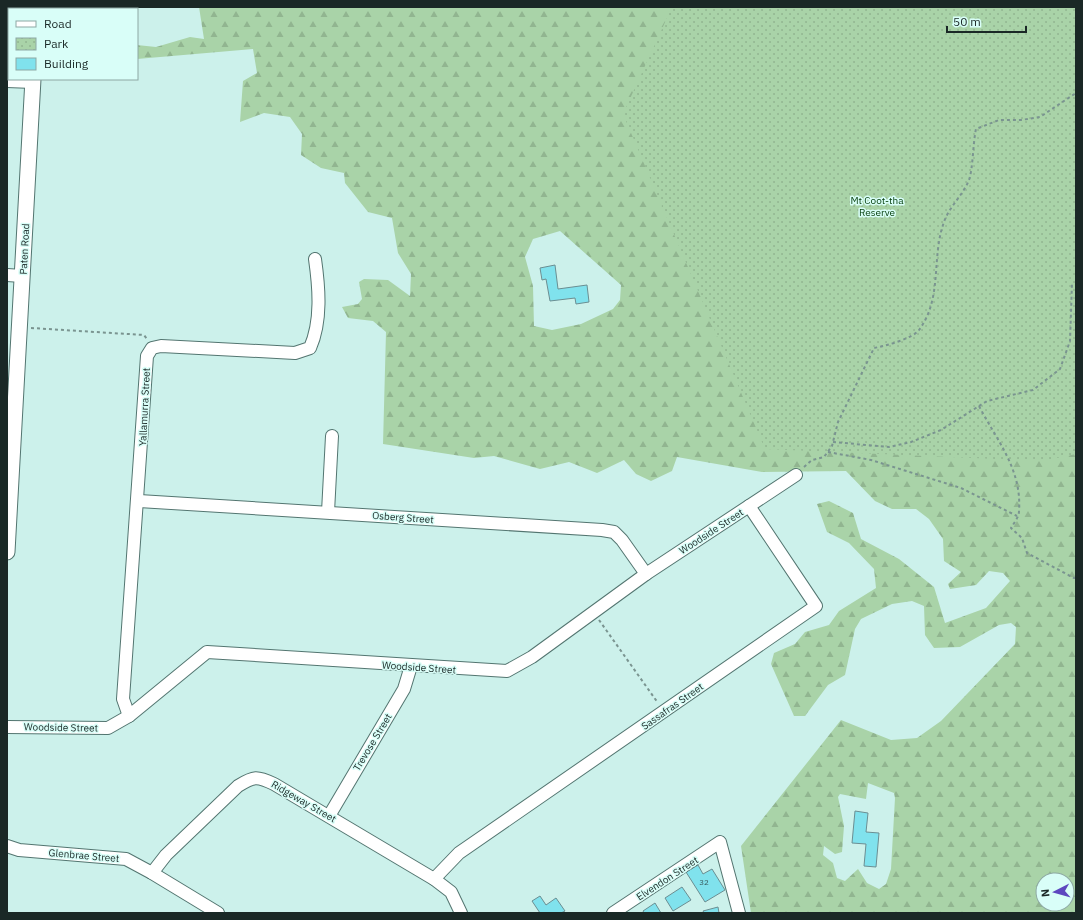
<svg xmlns="http://www.w3.org/2000/svg" width="1083" height="920" viewBox="0 0 1083 920" font-family="'IBM Plex Sans',sans-serif">
  <defs>
    <pattern id="forest-firs" width="22" height="20" patternUnits="userSpaceOnUse"><rect width="22" height="20" fill="#a9d3a8"/><path d="M5 1l3.5 6h-7zM16 11l3.5 6h-7z" fill="#91b590"/></pattern>
    <pattern id="park-dots" width="8" height="8" patternUnits="userSpaceOnUse"><rect width="8" height="8" fill="#a9d3a8"/><path d="M2 2h.1M6 6h.1" fill="none" stroke="#91b590" stroke-width="1.8" stroke-linecap="round"/></pattern>
  </defs>
  <rect width="100%" height="100%" fill="#ccf1eb"/>
  <path fill="url(#forest-firs)" fill-rule="evenodd" d="M199 7H1076V913H751L741 846 841 720 891 740 917 738 941 721 1015 644 1016 627 1011 623 999 625 960 647 934 648 925 635 924 606 912 601 892 604 861 619 855 629 845 675 828 685 805 716H794L771 664 774 653 795 644 805 632 829 625 839 611 876 588 874 569 849 543 827 532 817 504 829 501 853 513 861 539 899 559 934 587 945 623 986 608 1010 581 1003 573 989 571 976 585 950 589 948 584 961 572 944 561 943 539 929 519 916 509H892L875 501 846 471 762 472 677 457 672 471 651 481 636 474 624 460 597 473 569 462 540 469 494 456 474 458 383 444 386 332 373 321 348 318 342 307 358 304 362 299 359 282 364 279 388 280 410 296 411 274 398 253 392 218 368 212 345 183 344 173 321 168 301 155 302 134 290 117 264 113 240 122 243 81 257 73 253 49 137 59V45L156 47 190 37 204 39ZM560 231 621 285 620 300 613 309 581 324 552 330 534 326 533 286 525 257 533 239ZM868 783 894 793 895 798 891 869 886 884 879 889 867 883 858 869 845 881 837 878 833 863 823 855 824 846 835 854 842 852 844 826 838 797 840 794 866 799ZM1043 880H1067V904H1043Z"/>
  <path fill="url(#park-dots)" d="M672 7H1076V454L1043 461 765 449 623 114Z"/>
  <g fill="#80e2ed" stroke="#6b8e92">
    <path d="M555 265 558 289 587 285 589 302 576 304 575 298 550 301 546 279 542 280 540 268Z"/>
    <path d="M855 811 868 813 866 832 879 833 876 867 864 866 866 844 852 843Z"/>
    <path d="M698 865 703 874 712 869 725 890 705 902 686 872Z"/>
    <path d="M682 887 691 900 673 911 665 898Z"/>
    <path d="M540 896 546 905 556 898 565 911 561 913H540L532 901Z"/>
    <path d="M655 903 661 913H644L643 911Z"/>
    <path d="M718 907 719 913H704L703 911Z"/>
  </g>
  <g fill="none" stroke-linecap="round" stroke-linejoin="round">
    <g stroke="#537570" stroke-width="14">
      <g id="minor">
        <path d="M7 81 33 82"/>
        <path d="M7 275 22 276"/>
        <path d="M139 501 602 530 614 532 622 540 646 574"/>
        <path d="M328 512 332 436"/>
        <path d="M129 716 123 699 147 356 152 348 161 346 295 353 310 348C322 321 319 287 315 259"/>
        <path d="M7 727 108 728 129 716 207 652 507 671 532 657 646 574 796 475"/>
        <path d="M329 816 404 689 411 666"/>
        <path d="M7 846 19 850 126 859 152 873 218 913"/>
        <path d="M152 873 166 855 238 786C254 776 257 776 274 784L434 879 451 892 461 913"/>
        <path d="M434 879 459 853 816 606 749 506"/>
        <path d="M613 913 720 842 739 913"/>
      </g>
    </g>
    <g stroke="#537570" stroke-width="17">
      <g id="tertiary">
        <path d="M37 9 38 7"/>
        <path d="M7 552 33 79"/>
      </g>
    </g>
    <g stroke="#7a9490" stroke-width="2" stroke-dasharray="3 3" stroke-linecap="butt">
      <path d="M31 328 144 335 147 339"/>
      <path d="M979 406C997 441 1022 469 1019 511 1019 517 1014 523 1011 528L1022 538 1027 553 1074 578H1076"/>
      <path d="M833 442 889 447 911 442 941 430 987 401 1033 390 1060 369 1070 341 1072 283"/>
      <path d="M828 452 871 460 961 488 1017 516"/>
      <path d="M804 467 812 460 824 457 832 446 838 422 874 348C885 346 912 339 919 330 943 298 931 257 944 222 949 207 963 195 969 180 973 169 973 142 976 129L999 120H1021L1040 117 1076 93"/>
      <path d="M599 620 658 703"/>
    </g>
    <use href="#minor" stroke="#fff" stroke-width="12"/>
    <use href="#tertiary" stroke="#fff" stroke-width="15"/>
  </g>
  <g text-anchor="middle" stroke-width="3" stroke-linejoin="round" paint-order="stroke">
    <g font-size="8" fill="#345658">
      <text x="704" y="885">32</text>
    </g>
    <g font-size="10" fill="#003b07" stroke="#d9fef8">
      <text x="877" y="204">Mt Coot-tha<tspan x="877" dy="12">Reserve</tspan></text>
    </g>
    <g font-size="10" fill="#1a2826" stroke="#d9fef8">
      <text transform="translate(24 249) rotate(-87)" y="4">Paten Road</text>
      <text transform="translate(144 407) rotate(-87)" y="4">Yallamurra Street</text>
      <text transform="translate(403 517) rotate(4)" y="4">Osberg Street</text>
      <text transform="translate(711 531) rotate(-33)" y="4">Woodside Street</text>
      <text transform="translate(419 667) rotate(4)" y="4">Woodside Street</text>
      <text transform="translate(672 706) rotate(-35)" y="4">Sassafras Street</text>
      <text transform="translate(61 727) rotate(1)" y="4">Woodside Street</text>
      <text transform="translate(372 742) rotate(-59)" y="4">Trevose Street</text>
      <text transform="translate(304 801) rotate(30)" y="4">Ridgeway Street</text>
      <text transform="translate(84 855) rotate(5)" y="4">Glenbrae Street</text>
      <text transform="translate(667 878) rotate(-33)" y="4">Elvendon Street</text>
    </g>
  </g>
  <rect width="1083" height="920" fill="none" stroke="#1a2826" stroke-width="16"/>
  <rect x="8" y="8" width="130" height="72" fill="#d9fef8" stroke="#8da8a4"/>
  <rect x="16" y="21" width="20" height="6" fill="#ffffff" stroke="#8da8a4"/>
  <text x="44" y="28" font-size="12" fill="#1a2826">Road</text>
  <rect x="16" y="38" width="20" height="12" fill="url(#park-dots)" stroke="#8da8a4"/>
  <text x="44" y="48" font-size="12" fill="#1a2826">Park</text>
  <rect x="16" y="58" width="20" height="12" fill="#80e2ed" stroke="#8da8a4"/>
  <text x="44" y="68" font-size="12" fill="#1a2826">Building</text>
  <g transform="translate(1055 892) rotate(264)"><circle r="19" fill="#d9fef8" stroke="#8da8a4"/>
  <path d="M0-3L7 15L0 10L-7 15Z" fill="#5d47bf"/>
  <text y="-6" font-size="11" font-weight="bold" text-anchor="middle" fill="#1a2826">N</text>
  </g>
  <path d="M947 26v6h79v-6" fill="none" stroke="#1a2826" stroke-width="2"/>
  <text x="953" y="26" font-size="12" fill="#1a2826" stroke="#d9fef8" stroke-width="3" paint-order="stroke">50 m</text>
</svg>
